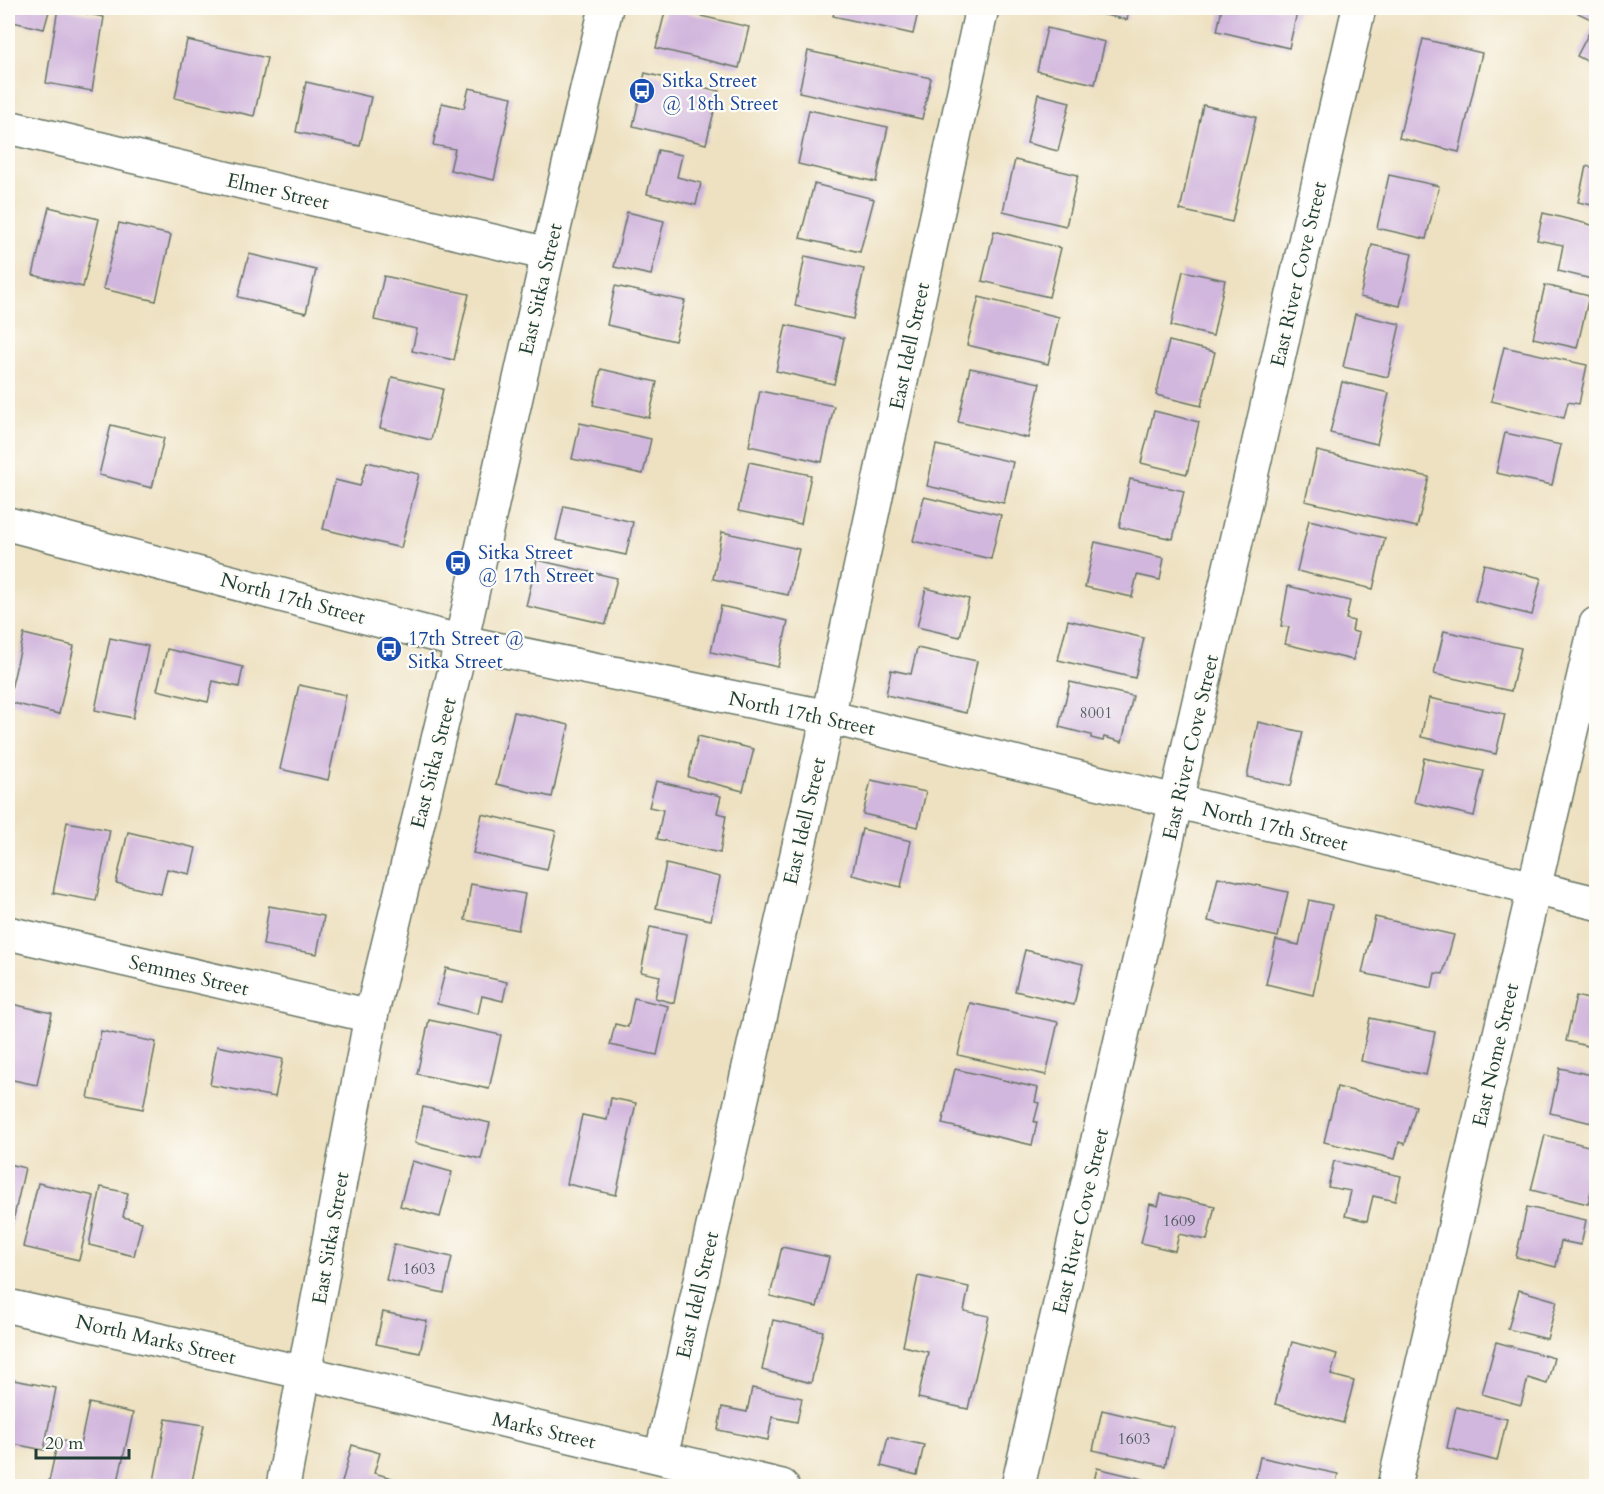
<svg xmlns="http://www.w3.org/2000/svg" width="1604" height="1494" viewBox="0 0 1604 1494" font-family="Cardo,serif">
  <rect width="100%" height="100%" fill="#fdfcf7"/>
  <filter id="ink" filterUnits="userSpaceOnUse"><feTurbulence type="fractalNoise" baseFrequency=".0167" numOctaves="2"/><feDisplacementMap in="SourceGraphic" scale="12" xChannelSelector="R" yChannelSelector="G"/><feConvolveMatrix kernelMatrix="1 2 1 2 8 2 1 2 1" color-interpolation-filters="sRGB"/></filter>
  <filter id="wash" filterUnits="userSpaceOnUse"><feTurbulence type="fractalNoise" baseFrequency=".008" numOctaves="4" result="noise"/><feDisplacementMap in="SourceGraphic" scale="24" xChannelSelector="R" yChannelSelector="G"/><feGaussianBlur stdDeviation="1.35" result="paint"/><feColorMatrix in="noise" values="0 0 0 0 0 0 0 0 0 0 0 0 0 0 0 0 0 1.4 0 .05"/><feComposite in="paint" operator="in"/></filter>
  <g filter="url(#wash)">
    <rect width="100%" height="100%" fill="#eee1c1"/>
    <g id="blocks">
      <g fill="#d1b6dd">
        <path d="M8 8H50L44 29 8 21Z"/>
        <path d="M58 8 104 17 92 91 46 83Z"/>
        <path d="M666 8 749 27 739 68 656 48Z"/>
        <path d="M835 8H919L913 34 833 16Z"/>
        <path d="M1076 8H1129L1127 20Z"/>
        <path d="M1222 8H1298L1289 48 1217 31Z"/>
        <path d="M1581 8H1596V66L1577 56 1595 21 1578 13Z"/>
        <path d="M1047 28 1105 42 1095 84 1037 71Z"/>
        <path d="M1423 39 1482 53 1459 152 1399 138Z"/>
        <path d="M187 40 267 58 254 116 175 98Z"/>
        <path d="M808 51 931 78 922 119 799 92Z"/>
        <path d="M645 73 719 91 706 144 633 126Z"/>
        <path d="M306 82 371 97 360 146 296 132Z"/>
        <path d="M469 88 512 97 494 180 450 170 455 149 433 145 442 103 464 108Z"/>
        <path d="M1038 94 1070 102 1058 151 1027 143Z"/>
        <path d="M1203 105 1256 117 1232 222 1180 210Z"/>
        <path d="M809 110 888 127 876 182 798 164Z"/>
        <path d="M658 150 682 155 677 177 701 183 696 205 647 194Z"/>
        <path d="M1015 160 1078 175 1066 226 1003 211Z"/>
        <path d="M1586 166 1596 168V206L1578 202Z"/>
        <path d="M1389 175 1439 186 1426 239 1377 228Z"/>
        <path d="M814 184 874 199 860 252 800 238Z"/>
        <path d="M49 207 99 219 83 287 33 275Z"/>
        <path d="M627 212 664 221 651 275 614 267Z"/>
        <path d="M1543 213 1596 226V280L1558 271 1563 245 1537 240Z"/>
        <path d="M119 223 171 235 156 301 103 289Z"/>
        <path d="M994 231 1061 248 1049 297 982 281Z"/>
        <path d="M1372 245 1412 254 1400 306 1360 297Z"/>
        <path d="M249 254 316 270 306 313 238 297Z"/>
        <path d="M805 256 864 269 853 319 795 306Z"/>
        <path d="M1183 271 1225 280 1213 336 1171 326Z"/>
        <path d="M384 276 469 294 454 360 412 351 417 329 374 320Z"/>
        <path d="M1545 285 1589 296 1577 348 1533 338Z"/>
        <path d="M615 286 685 301 675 341 607 325Z"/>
        <path d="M979 297 1059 317 1048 364 967 345Z"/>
        <path d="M1355 314 1400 324 1388 377 1343 367Z"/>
        <path d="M786 325 844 338 834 384 776 371Z"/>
        <path d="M1169 341 1215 352 1201 406 1156 395Z"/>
        <path d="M1504 347 1587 365 1579 404 1568 402 1564 418 1491 401Z"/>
        <path d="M970 368 1040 383 1028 438 958 422Z"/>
        <path d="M601 369 657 382 649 418 593 405Z"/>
        <path d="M392 377 443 389 431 440 380 428Z"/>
        <path d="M1342 382 1389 393 1377 444 1330 433Z"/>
        <path d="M760 391 834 406 822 462 749 446Z"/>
        <path d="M1154 411 1199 422 1187 474 1141 463Z"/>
        <path d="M580 423 651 439 643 474 572 459Z"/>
        <path d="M111 425 164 438 152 488 99 475Z"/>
        <path d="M1505 433 1561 445 1552 485 1496 473Z"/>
        <path d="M936 445 1013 462 1004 503 927 486Z"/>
        <path d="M1317 451 1429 477 1417 527 1305 501Z"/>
        <path d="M367 462 419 474 401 548 323 529 335 480 360 486Z"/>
        <path d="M749 462 811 475 801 524 738 511Z"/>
        <path d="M1130 479 1184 491 1173 539 1119 527Z"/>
        <path d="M924 497 1001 515 991 559 913 541Z"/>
        <path d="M564 506 633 522 626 555 556 540Z"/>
        <path d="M1309 520 1385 538 1373 589 1297 571Z"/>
        <path d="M722 532 799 549 788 595 713 579Z"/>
        <path d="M1095 542 1164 558 1160 580 1137 575 1132 597 1085 587Z"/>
        <path d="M537 560 617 578 606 624 526 606Z"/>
        <path d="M1484 564 1541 578 1532 615 1475 601Z"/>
        <path d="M1288 586 1350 601 1346 619 1354 621 1352 631 1359 633 1353 660 1285 644 1289 627 1281 626Z"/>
        <path d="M926 588 969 599 960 637 917 627Z"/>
        <path d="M721 606 788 621 778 667 711 652Z"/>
        <path d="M8 607 12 609 8 625Z"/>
        <path d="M1068 620 1144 638 1135 678 1058 660Z"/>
        <path d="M1444 631 1521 648 1511 691 1434 674Z"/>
        <path d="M24 634 74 646 59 714 8 702Z"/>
        <path d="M110 638 148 646 133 718 95 710Z"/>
        <path d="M917 648 977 661 966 713 886 695 891 670 911 674Z"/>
        <path d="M167 649 243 667 239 687 213 681 208 702 157 690Z"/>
        <path d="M1070 682 1133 696 1122 742 1104 737 1103 741 1091 738V735L1059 727Z"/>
        <path d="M299 685 346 695 328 780 280 769Z"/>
        <path d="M1429 698 1505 714 1496 754 1421 737Z"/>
        <path d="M514 712 569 725 552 797 496 784Z"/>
        <path d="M1258 722 1303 732 1291 786 1247 777Z"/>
        <path d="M698 736 754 749 743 791 688 777Z"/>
        <path d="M1424 758 1484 771 1474 816 1414 802Z"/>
        <path d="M871 780 926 792 918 827 863 814Z"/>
        <path d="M656 781 721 796 717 813 726 815 720 853 657 839 663 810 649 807Z"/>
        <path d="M482 814 556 831 547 870 473 853Z"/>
        <path d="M67 822 110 830 96 901 53 893Z"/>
        <path d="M862 829 911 841 901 887 852 875Z"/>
        <path d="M128 832 196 848 190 874 167 869 161 894 116 883Z"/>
        <path d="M666 864 720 877 711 920 656 908Z"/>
        <path d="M1218 877 1288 892 1278 937 1208 921Z"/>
        <path d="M471 884 525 894 518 930 465 920Z"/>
        <path d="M1309 900 1332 905 1313 995 1266 984 1276 940 1299 945Z"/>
        <path d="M269 906 324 916 317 954 263 945Z"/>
        <path d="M1375 917 1454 935 1443 974 1435 973 1432 988 1362 973Z"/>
        <path d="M650 927 687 934 674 1003 655 998 660 976 641 972Z"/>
        <path d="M1025 950 1083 964 1074 1005 1015 991Z"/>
        <path d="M446 968 507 982 503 1001 482 996 478 1014 437 1004Z"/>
        <path d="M1576 996 1596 1001V1048L1566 1041Z"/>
        <path d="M634 998 668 1006 657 1055 610 1045 615 1024 628 1027Z"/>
        <path d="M970 1003 1058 1022 1046 1075 958 1055Z"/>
        <path d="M12 1004 52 1013 37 1085 8 1079V1024Z"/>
        <path d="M1370 1018 1435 1032 1426 1075 1361 1061Z"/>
        <path d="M429 1020 501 1035 489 1089 417 1074Z"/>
        <path d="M101 1031 156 1042 143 1109 88 1098Z"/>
        <path d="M217 1046 283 1059 275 1097 210 1085Z"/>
        <path d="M1560 1068 1596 1076V1124L1550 1113Z"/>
        <path d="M955 1069 1038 1088 1035 1102 1039 1103 1034 1122H1037L1032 1145 942 1124Z"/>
        <path d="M1337 1087 1416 1106 1405 1144 1399 1142 1395 1159 1324 1142Z"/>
        <path d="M611 1098 636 1103 616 1195 567 1184 582 1115 607 1120Z"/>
        <path d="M423 1107 490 1123 481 1159 415 1143Z"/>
        <path d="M1545 1135 1596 1148V1171L1588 1204 1531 1190Z"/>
        <path d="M412 1161 452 1172 440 1217 400 1206Z"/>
        <path d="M1334 1161 1401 1176 1395 1201 1373 1196 1367 1221 1345 1216 1351 1191 1328 1187Z"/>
        <path d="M8 1164 25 1168 11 1230 8 1229Z"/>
        <path d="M38 1183 94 1196 79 1260 23 1247Z"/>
        <path d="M101 1187 128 1193 123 1217 142 1222 134 1256 89 1245Z"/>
        <path d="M1161 1194 1215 1206 1207 1240 1179 1234 1175 1251 1141 1243 1150 1204 1158 1206Z"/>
        <path d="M1527 1207 1586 1220 1581 1245 1561 1241 1556 1267 1516 1257Z"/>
        <path d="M394 1244 452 1257 444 1293 386 1280Z"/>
        <path d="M782 1247 829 1257 817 1307 770 1296Z"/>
        <path d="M918 1276 969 1287 964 1311 989 1316 968 1409 918 1398 928 1352 903 1346Z"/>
        <path d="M1519 1290 1557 1301 1547 1339 1508 1329Z"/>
        <path d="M383 1312 427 1321 420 1353 376 1344Z"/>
        <path d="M773 1320 823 1331 811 1383 762 1370Z"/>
        <path d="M1292 1342 1337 1354 1331 1375 1354 1381 1343 1423 1275 1404Z"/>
        <path d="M1496 1342 1554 1358 1547 1384 1528 1378 1521 1405 1482 1394Z"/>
        <path d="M8 1379 56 1388 44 1450 8 1443Z"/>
        <path d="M752 1388 802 1398 797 1422 772 1417 768 1440 718 1430 722 1407 747 1412Z"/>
        <path d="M89 1403 133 1413 117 1486H48L58 1440 80 1445Z"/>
        <path d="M1456 1407 1507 1419 1497 1461 1447 1448Z"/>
        <path d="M1102 1410 1174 1427 1165 1466 1093 1450Z"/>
        <path d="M166 1419 204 1425 191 1486H153Z"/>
        <path d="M888 1437 924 1445 917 1475 881 1466Z"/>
        <path d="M352 1445 380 1453 374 1473 402 1481 401 1486H341Z"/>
        <path d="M1260 1457 1338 1474 1335 1486H1254Z"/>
        <path d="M1097 1468 1143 1479 1142 1486H1093Z"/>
      </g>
    </g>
  </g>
  <g filter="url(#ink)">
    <use href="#blocks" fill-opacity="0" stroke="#677665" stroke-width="1.5"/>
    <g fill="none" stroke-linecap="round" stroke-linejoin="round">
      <g stroke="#677665" stroke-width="36">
        <g id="minor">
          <path d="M8 127 548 254"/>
          <path d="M8 524 462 642 828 717 1596 903"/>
          <path d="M8 933 371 1016"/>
          <path d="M8 1306 305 1373 782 1486"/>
          <path d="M661 1457 828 717 982 8"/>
          <path d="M283 1486 371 1016 456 665 548 254 606 8"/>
          <path d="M1018 1486 1359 8"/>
          <path d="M1394 1486 1596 624"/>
        </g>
      </g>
      <use href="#minor" stroke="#fff" stroke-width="33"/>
    </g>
  </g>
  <defs>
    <g id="bus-disc" transform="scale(1.35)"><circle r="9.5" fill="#1a4fb4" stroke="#fdfcf7"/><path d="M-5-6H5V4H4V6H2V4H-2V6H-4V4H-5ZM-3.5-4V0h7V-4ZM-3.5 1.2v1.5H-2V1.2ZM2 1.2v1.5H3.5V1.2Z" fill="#fff"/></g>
  </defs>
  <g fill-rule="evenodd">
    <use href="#bus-disc" x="642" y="91"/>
    <use href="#bus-disc" x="458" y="563"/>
    <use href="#bus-disc" x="389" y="649"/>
  </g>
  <g text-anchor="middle" stroke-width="4.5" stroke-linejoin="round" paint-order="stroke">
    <g font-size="16" fill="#4c5b5e">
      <text x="1096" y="718">8001</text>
      <text x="1179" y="1226">1609</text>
      <text x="419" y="1274">1603</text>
      <text x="1134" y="1444">1603</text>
    </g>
    <g font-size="20" fill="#164399" stroke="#fdfcf7" text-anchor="start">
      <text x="662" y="87">Sitka Street<tspan x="662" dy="23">@ 18th Street</tspan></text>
      <text x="478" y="559">Sitka Street<tspan x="478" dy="23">@ 17th Street</tspan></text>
      <text x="408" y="645">17th Street @<tspan x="408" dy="23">Sitka Street</tspan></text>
    </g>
    <g font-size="20" fill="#1f3d34" stroke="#fdfcf7">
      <text transform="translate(278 191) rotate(13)" y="7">Elmer Street</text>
      <text transform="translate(1298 274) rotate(-77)" y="7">East River Cove Street</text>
      <text transform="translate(540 289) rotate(-77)" y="7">East Sitka Street</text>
      <text transform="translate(909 346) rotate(-78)" y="7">East Idell Street</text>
      <text transform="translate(293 598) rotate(15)" y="7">North 17th Street</text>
      <text transform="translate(802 713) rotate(12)" y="7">North 17th Street</text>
      <text transform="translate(1190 747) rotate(-77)" y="7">East River Cove Street</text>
      <text transform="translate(433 763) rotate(-76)" y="7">East Sitka Street</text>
      <text transform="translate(804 821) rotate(-77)" y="7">East Idell Street</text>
      <text transform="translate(1275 826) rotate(14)" y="7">North 17th Street</text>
      <text transform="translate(189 975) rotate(13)" y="7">Semmes Street</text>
      <text transform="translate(1495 1055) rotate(-77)" y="7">East Nome Street</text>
      <text transform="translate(1080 1221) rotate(-77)" y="7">East River Cove Street</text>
      <text transform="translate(330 1238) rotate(-80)" y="7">East Sitka Street</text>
      <text transform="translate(697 1295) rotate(-77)" y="7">East Idell Street</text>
      <text transform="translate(156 1339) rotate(13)" y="7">North Marks Street</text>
      <text transform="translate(544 1430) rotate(13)" y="7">Marks Street</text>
    </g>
  </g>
  <rect width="1604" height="1494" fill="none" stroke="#fdfcf7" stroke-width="30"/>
  <path d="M36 1449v9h93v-9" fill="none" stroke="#1f3d34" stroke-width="3"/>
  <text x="45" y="1449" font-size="18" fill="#1f3d34" stroke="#fdfcf7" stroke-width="4.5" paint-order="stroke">20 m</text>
</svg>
